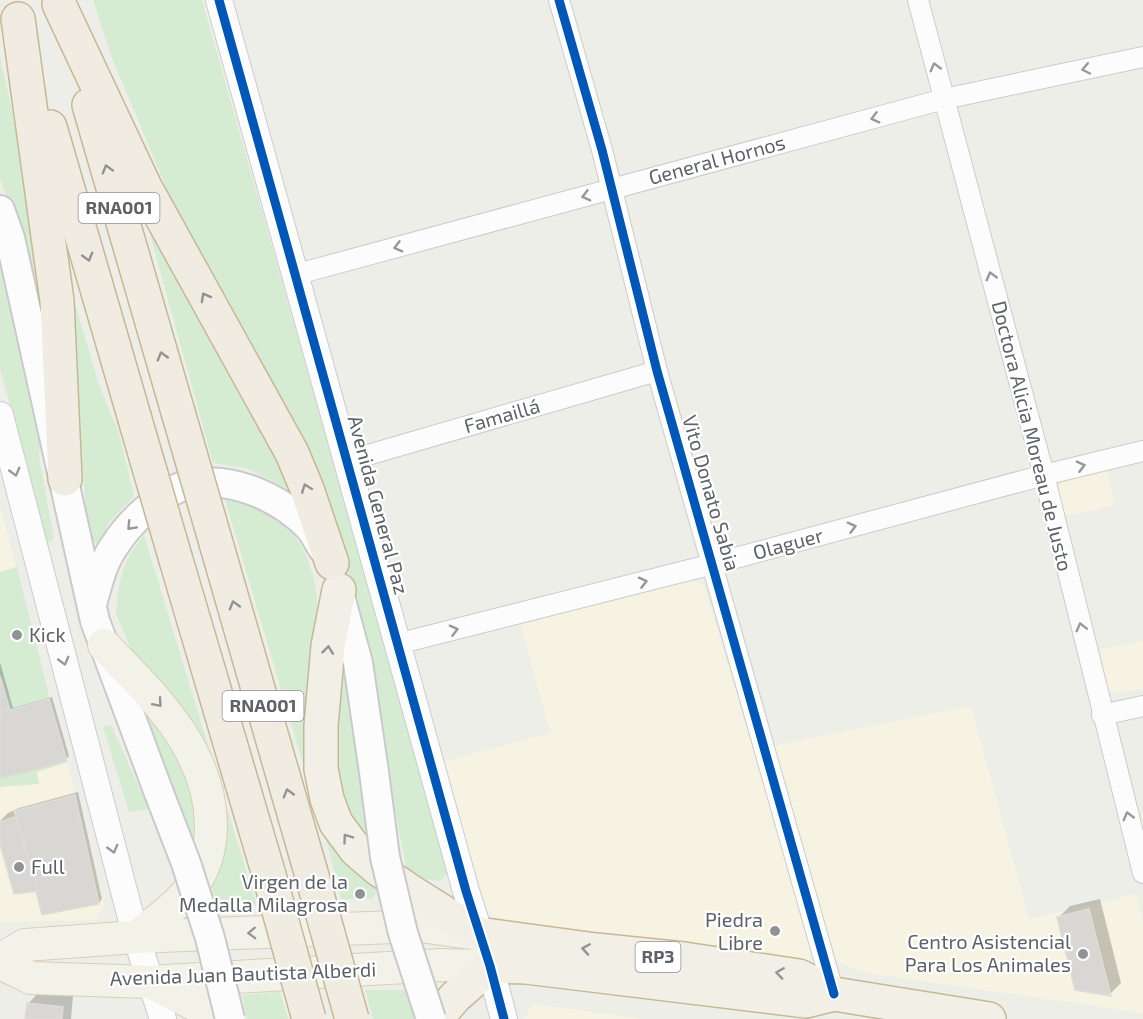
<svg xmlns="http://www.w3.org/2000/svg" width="1143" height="1019" viewBox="0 0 1143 1019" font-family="'Exo 2',sans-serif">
  <rect width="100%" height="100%" fill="#eeeee9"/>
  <g fill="#f7f3e2">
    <path d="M1106 467 1115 505 1065 516 1059 495V486L1063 480Z"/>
    <path d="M0 505 104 904 96 920 0 922Z"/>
    <path d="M686 578 702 584 706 592 812 948V956L808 961 802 963 510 922 499 919 488 911 477 892 442 762 550 733 521 625Z"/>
    <path d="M1143 641V689L1116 693 1108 689 1104 683 1096 650Z"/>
    <path d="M971 706 1029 919 1136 894 1143 919V1013L859 972 836 960 830 950 773 746Z"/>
    <path d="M533 1004 645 1019H524Z"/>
  </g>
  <g fill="#d5ecd3">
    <path d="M93 0H202L449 871 440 881 421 879 406 867 351 580 316 479 225 307 168 192 112 58Z"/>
    <path d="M0 57 33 205 54 363 15 219 0 179Z"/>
    <path d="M146 220 276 448 289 489 246 468 213 463Z"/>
    <path d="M0 252 41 436 39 456 54 539 47 543 0 369Z"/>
    <path d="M64 266 98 382 119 433 134 496 110 521 99 543 89 542Z"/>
    <path d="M223 493C242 501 275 511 288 526 327 573 319 634 316 690 315 724 313 758 311 791Z"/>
    <path d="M144 535 257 906 217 908 210 881 220 857 116 614C119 579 121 564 144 535Z"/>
    <path d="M17 567 66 763 37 772 39 784 0 787V572Z"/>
    <path d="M343 666 374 851 341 803 332 763 337 667Z"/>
    <path d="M142 700 192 780 199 827 192 839 164 773 137 702Z"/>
    <path d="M111 725 149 809 129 812 103 727Z"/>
    <path d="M322 822 335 846 353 870 379 889 372 899H341Z"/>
    <path d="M365 990H407L417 1019H373Z"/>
    <path d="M280 992 288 1019H248L246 1017 242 995Z"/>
  </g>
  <g fill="#0003">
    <path d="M0 662 13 708 52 697 69 756 66 759 0 778Z"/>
    <path d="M78 792 102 899 99 903 37 892 41 889 15 893 0 838V821L8 813 19 808Z"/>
    <path d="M1100 899 1121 983 1110 994 1059 917 1070 906Z"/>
    <path d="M39 992 73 996 71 1019H27L28 1004Z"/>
  </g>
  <g fill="#d8d7d4" stroke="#dedcd8" stroke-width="1.5">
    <path d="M0 676 10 710 0 713Z"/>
    <path d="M49 699 67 761 0 779V713Z"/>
    <path d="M75 795 99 904 42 915 36 891H39L14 811Z"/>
    <path d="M15 817 39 891 14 894 0 844V822Z"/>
    <path d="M1089 909 1111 996 1075 990 1057 917Z"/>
    <path d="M27 1003 63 1007 62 1019H25Z"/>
  </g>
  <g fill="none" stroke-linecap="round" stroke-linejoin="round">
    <g stroke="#cbcccb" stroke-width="22">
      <g id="minor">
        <path d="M559 0 602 150 657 371 834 994"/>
        <path d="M918 0 1044 475 1143 873"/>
        <path d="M294 275 944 99 1143 57"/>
        <path d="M347 461 657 371"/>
        <path d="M397 644 713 564 1044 475 1143 451"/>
        <path d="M1102 715 1143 706"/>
      </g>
    </g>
    <g stroke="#cbcccb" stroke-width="28">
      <g id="tertiary">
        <path d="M219 0 466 891 490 966 504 1019"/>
        <path d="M0 415 136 937 163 1019"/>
      </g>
    </g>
    <g stroke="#c9cbca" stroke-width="32">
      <g id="secondary">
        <path d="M0 210 10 238 95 621 159 793"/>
        <path d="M338 589 358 663 374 772"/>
        <path d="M92 604C98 584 102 563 115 545 130 521 167 486 196 483 236 478 280 498 308 526 314 532 318 542 323 549"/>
      </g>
    </g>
    <g stroke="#d8cfb5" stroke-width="34">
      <g id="primary">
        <path d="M104 645C153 696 210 749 211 825 211 846 206 867 193 885 178 906 156 921 136 937"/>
        <path d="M0 960 25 945 136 937 420 926 478 934"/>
        <path d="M0 963 31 978 149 982 440 965 490 966"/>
        <path d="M150 982 223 1019"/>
      </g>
    </g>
    <g stroke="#c7b895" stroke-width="36">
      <g id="trunk">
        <path d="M339 590 328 646 321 726V769L327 799 336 823 356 850 378 869 413 893 478 934 596 950 684 959 799 976 834 994 989 1019"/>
        <path d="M436 1019 455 997 490 966 526 967 806 1001 834 994"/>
      </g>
    </g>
    <g stroke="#c7b895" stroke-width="36">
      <g id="motorway">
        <path d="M59 4 145 187 292 453 307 489 332 563"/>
        <path d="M18 19 57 301 65 479"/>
        <path d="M89 105 178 412"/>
        <path d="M50 127 134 416"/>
        <path d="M216 543 310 869"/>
        <path d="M176 560 269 875"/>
      </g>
    </g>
    <use href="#minor" stroke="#fcfcfc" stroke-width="20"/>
    <use href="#tertiary" stroke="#fcfcfc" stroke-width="26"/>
    <use href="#secondary" stroke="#fcfcfc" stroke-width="28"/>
    <use href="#primary" stroke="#f3f2e9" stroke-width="32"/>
    <use href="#trunk" stroke="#f2efe6" stroke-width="33"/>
    <use href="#motorway" stroke="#f0ece2" stroke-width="33"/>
    <g stroke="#c9cbca" stroke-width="32" stroke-linecap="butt">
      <g id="secondary-bridge">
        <path d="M374 772 385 857 403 933 431 1019"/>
        <path d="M159 793 186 863 210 938 230 1019"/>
      </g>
    </g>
    <g stroke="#c7b895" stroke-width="36" stroke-linecap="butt">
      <g id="motorway-bridge">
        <path d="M178 412 216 543"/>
        <path d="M134 416 176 560"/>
        <path d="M310 869 352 1019"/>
        <path d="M269 875 309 1019"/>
      </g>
    </g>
    <use href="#secondary-bridge" stroke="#fcfcfc" stroke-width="28"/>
    <use href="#motorway-bridge" stroke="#f0ece2" stroke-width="33"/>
    <g stroke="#fff" stroke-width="13">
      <g id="cycleway">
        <path d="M219 0 466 891 490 966 504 1019"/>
        <path d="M559 0 602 150 657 371 834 994"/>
      </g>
    </g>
    <use href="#cycleway" stroke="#0057b8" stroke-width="9"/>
  </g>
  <defs><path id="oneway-chevron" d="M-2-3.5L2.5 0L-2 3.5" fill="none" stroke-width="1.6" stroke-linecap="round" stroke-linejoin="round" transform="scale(1.5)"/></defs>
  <g stroke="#95989c">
    <use href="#oneway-chevron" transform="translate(935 67) rotate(-105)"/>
    <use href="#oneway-chevron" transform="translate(1086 69) rotate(168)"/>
    <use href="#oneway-chevron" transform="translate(875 118) rotate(165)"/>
    <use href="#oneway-chevron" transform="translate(586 196) rotate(165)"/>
    <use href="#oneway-chevron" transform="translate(398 247) rotate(165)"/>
    <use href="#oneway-chevron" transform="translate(991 276) rotate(-105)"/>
    <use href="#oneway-chevron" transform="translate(1081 466) rotate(-14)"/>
    <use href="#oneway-chevron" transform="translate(15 472) rotate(75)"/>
    <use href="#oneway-chevron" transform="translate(131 526) rotate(133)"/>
    <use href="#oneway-chevron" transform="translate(852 527) rotate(-15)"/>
    <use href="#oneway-chevron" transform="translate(643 582) rotate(-14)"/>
    <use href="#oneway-chevron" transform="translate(1081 627) rotate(-104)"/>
    <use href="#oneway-chevron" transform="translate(454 630) rotate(-14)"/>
    <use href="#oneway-chevron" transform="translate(64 661) rotate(75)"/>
    <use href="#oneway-chevron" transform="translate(1128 816) rotate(-105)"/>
    <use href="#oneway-chevron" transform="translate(113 849) rotate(75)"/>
  </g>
  <g stroke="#919293">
    <use href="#oneway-chevron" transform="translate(107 169) rotate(-106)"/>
    <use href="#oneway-chevron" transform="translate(88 257) rotate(74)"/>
    <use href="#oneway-chevron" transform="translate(205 297) rotate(-119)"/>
    <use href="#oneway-chevron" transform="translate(162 356) rotate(-106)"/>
    <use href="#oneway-chevron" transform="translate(306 488) rotate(-111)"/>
    <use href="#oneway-chevron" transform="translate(234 605) rotate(-106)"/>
    <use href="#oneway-chevron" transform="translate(288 793) rotate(-106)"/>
  </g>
  <g stroke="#929394">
    <use href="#oneway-chevron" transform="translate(328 650) rotate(-83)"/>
    <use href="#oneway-chevron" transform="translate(347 838) rotate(-126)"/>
    <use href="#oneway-chevron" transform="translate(586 949) rotate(-171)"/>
    <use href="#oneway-chevron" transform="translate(780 973) rotate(-172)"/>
  </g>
  <g stroke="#929495">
    <use href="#oneway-chevron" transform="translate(158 703) rotate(49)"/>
    <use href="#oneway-chevron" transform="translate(252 933) rotate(178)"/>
  </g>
  <g fill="#909395" stroke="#fff" stroke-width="2">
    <circle cx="17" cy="635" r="6"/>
    <circle cx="19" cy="867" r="6"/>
    <circle cx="360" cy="894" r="6"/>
    <circle cx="775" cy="931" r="6"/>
    <circle cx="1083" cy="954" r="6"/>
  </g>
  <g text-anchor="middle" stroke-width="4.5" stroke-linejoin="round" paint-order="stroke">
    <g fill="#fff" stroke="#8e9195" stroke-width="1.5">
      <rect x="78.5" y="193" width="81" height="30" rx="4.5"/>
      <rect x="222.5" y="691" width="81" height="30" rx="4.5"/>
      <rect x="635.5" y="942" width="45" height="30" rx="4.5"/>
    </g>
    <g font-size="18" font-weight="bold" fill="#5e6268">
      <text x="119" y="214">RNA001</text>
      <text x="263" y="712">RNA001</text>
      <text x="658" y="963">RP3</text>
    </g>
    <g font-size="20" fill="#5e6268" stroke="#fff">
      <text transform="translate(717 160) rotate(-15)" y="7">General Hornos</text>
      <text transform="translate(502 416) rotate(-16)" y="7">Famaillá</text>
      <text transform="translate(1032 436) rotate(76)" y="7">Doctora Alicia Moreau de Justo</text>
      <text transform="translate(711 493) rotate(74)" y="7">Vito Donato Sabia</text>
      <text transform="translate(378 505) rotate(75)" y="7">Avenida General Paz</text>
      <text transform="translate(788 544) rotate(-15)" y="7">Olaguer</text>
      <text transform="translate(243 974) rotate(-2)" y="7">Avenida Juan Bautista Alberdi</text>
    </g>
    <g font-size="20" fill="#5e6268" stroke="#fff" text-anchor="end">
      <text x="29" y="642" text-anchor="start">Kick</text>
      <text x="31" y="874" text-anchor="start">Full</text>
      <text x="348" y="889">Virgen de la<tspan x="348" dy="23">Medalla Milagrosa</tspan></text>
      <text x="763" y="927">Piedra<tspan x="763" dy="23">Libre</tspan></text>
      <text x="1071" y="949">Centro Asistencial<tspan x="1071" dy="23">Para Los Animales</tspan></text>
    </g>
  </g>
</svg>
